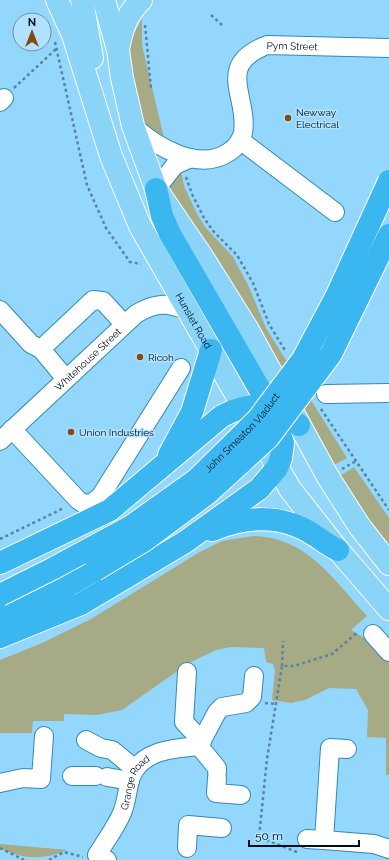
<svg xmlns="http://www.w3.org/2000/svg" width="389" height="860" viewBox="0 0 389 860" font-family="Raleway,sans-serif">
  <rect width="100%" height="100%" fill="#94d7fc"/>
  <g fill="#a6ab85">
    <path d="M142 18V45L165 142 148 127 139 113 128 58 131 40Z"/>
    <path d="M181 170 184 186 197 214 205 227 233 257 248 285 266 328 347 458 332 466 170 191V185Z"/>
    <path d="M354 467 389 518V551L338 477Z"/>
    <path d="M253 536C307 537 333 579 367 616L351 630 373 643 389 661V775H386V738L367 737 368 710 356 689 329 688 305 700 291 703 272 700 275 670 273 664 266 662 264 648 231 647 216 650 189 663 122 710 97 715 64 714V721H33L32 733H0V660L42 643 91 619 198 553 222 541Z"/>
    <path d="M0 844 67 850C44 860 23 860 0 848Z"/>
  </g>
  <g fill="none" stroke-linecap="round" stroke-linejoin="round">
    <g stroke="#308ab6" stroke-width="20">
      <g id="minor">
        <path d="M0 102 4 98"/>
        <path id="s1" d="M133 126C156 146 198 173 229 152 235 148 241 141 243 133 249 96 214 66 267 45L389 48"/>
        <path d="M240 140 335 212"/>
        <path d="M156 189 175 165 191 158"/>
        <path d="M0 310 31 344 41 349"/>
        <path d="M66 379 41 349 93 300 103 301 124 324"/>
        <path d="M326 394 389 393"/>
        <path d="M12 429 78 500 84 504 92 503 100 497 181 368"/>
        <path id="s2" d="M0 441 136 314C156 302 166 303 187 310"/>
        <path d="M373 634 389 652"/>
        <path d="M187 672 184 722 202 741"/>
        <path d="M86 740 101 748 112 750 135 769"/>
        <path d="M347 749 330 748 324 840 374 844 389 849"/>
        <path d="M217 772V768L199 746 217 712 222 707 246 703 252 697 254 676"/>
        <path d="M72 776H96"/>
        <path d="M107 777 130 781"/>
        <path d="M217 778 216 793 241 795"/>
        <path d="M0 783 23 778 41 779 44 736"/>
        <path d="M307 839 324 840"/>
        <path d="M187 848 188 825 222 828"/>
        <path id="s3" d="M107 860 97 855C105 842 116 827 122 813 127 801 127 789 131 777 141 750 175 748 199 746"/>
      </g>
    </g>
    <g stroke="#fff" stroke-width="24">
      <g id="major">
        <path id="s4" d="M57 0 73 35 111 156 140 226 290 489 338 550 389 609"/>
        <path d="M82 0 92 58"/>
        <path d="M104 0 118 50 122 78 133 126 156 189 203 258 248 330 328 477 360 527 389 564"/>
        <path d="M118 49C122 29 126 15 141 0"/>
      </g>
    </g>
    <g stroke="#fff" stroke-width="24">
      <g id="highway">
        <path d="M169 455 192 412 211 350"/>
        <path d="M212 530C246 516 282 514 314 535 322 540 329 546 338 550"/>
        <path d="M0 563 110 510 222 416C235 409 255 403 270 407 280 410 290 419 299 425"/>
        <path d="M0 618 66 587 95 570"/>
        <path d="M0 637 81 604 185 542 259 489 277 468 281 458 283 443 270 407 170 234 162 216 156 189"/>
      </g>
    </g>
    <g stroke="#57849f" stroke-width="2.5" stroke-dasharray="3 3" stroke-linecap="butt">
      <path d="M211 15 222 25"/>
      <path d="M145 25 151 88"/>
      <path d="M55 42 87 185 106 228 130 262 141 264"/>
      <path d="M14 88 56 49"/>
      <path d="M186 177 192 194 204 218 214 232 237 255 253 283 269 324 286 352"/>
      <path d="M321 409 389 510"/>
      <path d="M342 469 356 461"/>
      <path d="M0 539 64 508"/>
      <path d="M282 666 283 641"/>
      <path d="M265 703 276 704"/>
      <path d="M0 848 24 860"/>
      <path d="M297 852 259 837 267 759 282 666H294L332 654 358 632"/>
      <path d="M49 860 64 852 83 857"/>
    </g>
    <use href="#minor" stroke="#fff" stroke-width="18"/>
    <use href="#major" stroke="#89d4f7" stroke-width="22"/>
    <use href="#highway" stroke="#3ab7f1" stroke-width="22"/>
    <g stroke="#fff" stroke-width="24" stroke-linecap="butt">
      <g id="highway-bridge">
        <path d="M95 570 145 540 208 493 268 438 331 354 389 235"/>
        <path id="s5" d="M0 595 52 569 130 527 196 480 258 419 303 359 336 297 389 181"/>
      </g>
    </g>
    <use href="#highway-bridge" stroke="#3ab7f1" stroke-width="22"/>
  </g>
  <g fill="#884713" stroke="#b1e2fe" stroke-width="1.5">
    <circle cx="288" cy="118" r="4"/>
    <circle cx="140" cy="357" r="4"/>
    <circle cx="71" cy="432" r="4"/>
  </g>
  <g text-anchor="middle" stroke-width="3" stroke-linejoin="round" paint-order="stroke">
    <g font-size="10" fill="#000e1b" stroke="#b1e2fe">
      <text dy="4" stroke="none"><textPath href="#s1" startOffset="259">Pym Street</textPath></text>
      <text dy="4" stroke="none"><textPath href="#s4" startOffset="350">Hunslet Road</textPath></text>
      <text dy="4" stroke="none"><textPath href="#s2" startOffset="120">Whitehouse Street</textPath></text>
      <text dy="4" stroke="none"><textPath href="#s5" startOffset="294">John Smeaton Viaduct</textPath></text>
      <text dy="4" stroke="none"><textPath href="#s3" startOffset="94">Grange Road</textPath></text>
    </g>
    <g font-size="10" fill="#000e1b" stroke="#b1e2fe" text-anchor="start">
      <text x="296" y="116">Newway<tspan x="296" dy="12">Electrical</tspan></text>
      <text x="148" y="361">Ricoh</text>
      <text x="79" y="436">Union Industries</text>
    </g>
  </g>
  <g transform="translate(32 32)"><circle r="19" fill="#b1e2fe" stroke="#6a8da3"/>
  <path d="M0-3L7 15L0 10L-7 15Z" fill="#884713"/>
  <text y="-6" font-size="11" font-weight="bold" text-anchor="middle" fill="#000e1b">N</text>
  </g>
  <path d="M249 840v6h110v-6" fill="none" stroke="#000e1b" stroke-width="2"/>
  <text x="255" y="840" font-size="12" fill="#000e1b" stroke="#b1e2fe" stroke-width="3" paint-order="stroke">50 m</text>
</svg>
